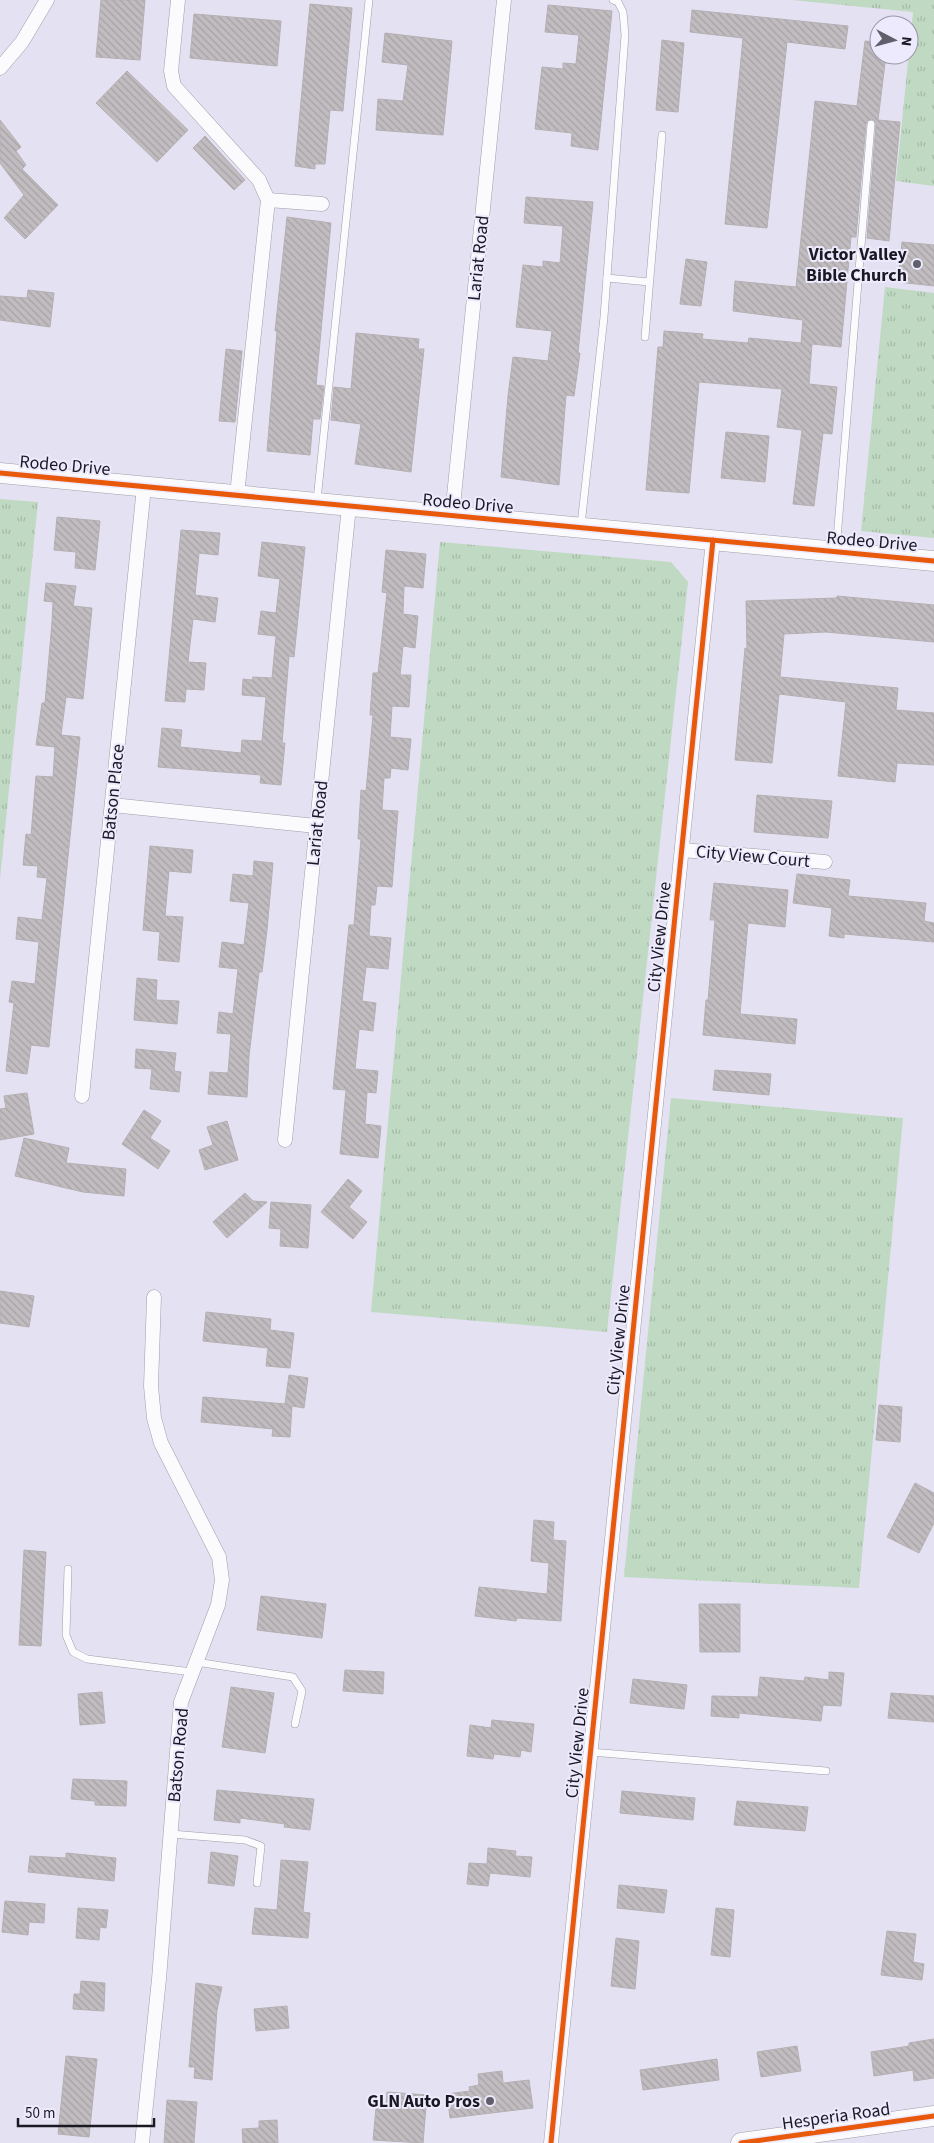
<svg xmlns="http://www.w3.org/2000/svg" width="934" height="2143" viewBox="0 0 934 2143" font-family="'Source Sans 3',sans-serif">
  <defs>
    <pattern id="grass-tufts" width="24" height="20" patternUnits="userSpaceOnUse" patternTransform="scale(1.25)"><rect width="24" height="20" fill="#c0d9c2"/><path d="M3 7l-1-3M5 7V3M7 7l1-3M15 17l-1-3M17 17v-4M19 17l1-3" fill="none" stroke="#a4baa6"/></pattern>
    <pattern id="building-back-hatch" width="6" height="6" patternUnits="userSpaceOnUse" patternTransform="scale(1.25)"><rect width="6" height="6" fill="#c1bcbf"/><path d="M-1 5l2 2M0 0l6 6M5-1l2 2" fill="none" stroke="#a5a1a4"/></pattern>
  </defs>
  <rect width="100%" height="100%" fill="#e4e2f2"/>
  <g fill="url(#grass-tufts)">
    <path d="M792 0H934V186L896 181 913 12Z"/>
    <path d="M885 287 934 293V538L861 531Z"/>
    <path d="M0 499 38 502 0 879Z"/>
    <path d="M440 542 671 562 688 582 607 1332 371 1312Z"/>
    <path d="M671 1098 903 1118 859 1588 624 1577Z"/>
  </g>
  <g fill="url(#building-back-hatch)" stroke="#b5afb3">
    <path d="M101 0H145L140 60 96 57Z"/>
    <path d="M310 4 352 8 343 111 330 110 325 164H315V169L295 166Z"/>
    <path d="M548 5 612 11 598 150 571 146 572 133 535 129 542 67 563 69V63L576 64 579 35 545 32Z"/>
    <path d="M692 10 848 26 845 49 787 42 767 228 725 224 743 38 690 32Z"/>
    <path d="M194 14 281 21 277 66 190 58Z"/>
    <path d="M385 33 452 41 443 135 376 130 378 99 403 101 408 65 382 62Z"/>
    <path d="M662 40 684 43 678 112 656 110Z"/>
    <path d="M865 41 879 42V55H886L878 120 900 122 889 241 867 238 876 124 874 120 871 119 866 124 856 237H851L841 347 812 344 809 384 837 387 832 434 823 433 814 506 793 504 802 430 777 427 782 389 699 382 689 493 646 490 658 347H663L664 331 703 334 702 339 748 343 749 338 801 343 803 320 733 311 735 281 796 287 815 101 857 106Z"/>
    <path d="M127 71 188 130 157 162 96 103Z"/>
    <path d="M0 120 21 147 16 151 26 165 22 169 58 205 25 239 4 218 24 195 0 163Z"/>
    <path d="M205 136 245 180 234 190 193 148Z"/>
    <path d="M526 197 593 202 578 353H580L574 396 566 395 559 485 501 477 508 396 513 357 548 361 552 331 516 327 523 265 543 267V261L560 263 563 226 524 223Z"/>
    <path d="M287 217 331 223 316 385 324 386 320 419H313L310 455 267 451 277 331H275Z"/>
    <path d="M902 242 934 245V286L898 282Z"/>
    <path d="M686 259 707 262 701 306 680 304Z"/>
    <path d="M28 290 54 293 50 327 0 320V296L27 298Z"/>
    <path d="M356 333 419 339 418 349H424L411 472 355 464 361 424 331 420 334 387 351 389Z"/>
    <path d="M226 349 242 351 235 422 219 421Z"/>
    <path d="M726 432 769 436 765 482 721 478Z"/>
    <path d="M57 517 100 521 95 570 75 568 76 552 54 550Z"/>
    <path d="M181 530 220 533 218 555 199 553 195 595 218 598 215 622 193 619 188 662 206 663 204 690 186 689 185 702 165 701Z"/>
    <path d="M262 542 305 547 294 657 289 656 282 743H285L281 785 260 783 261 775 158 767 162 728 182 730 180 747 241 753 242 740 262 741 266 697 242 695 243 679 252 680 253 677 272 678 276 636 258 634 261 611 276 613 280 579 258 576Z"/>
    <path d="M386 550 426 554 423 588 404 586 403 614 418 616 415 648 403 646 400 675H411L409 707 392 706 390 737 411 739 408 770 391 768 390 778H384L382 810 398 811 392 887 377 886 375 905H371L369 936 391 938 388 969 366 967 362 1001 376 1003 373 1031 359 1029 355 1069 378 1071 376 1093 367 1092 365 1124 381 1126 378 1158 340 1154 346 1090 333 1089 349 925H354L361 839H358L361 790 366 791 373 715H370L373 673H378L387 593 382 592Z"/>
    <path d="M46 583 76 586 73 606 92 608 83 699 66 697 61 735 80 737 49 1047 31 1045 27 1074 6 1071 14 1003 9 1002 12 981 35 984 39 942 16 939 18 917 42 920 47 878 37 877 38 866 23 865 26 834 31 835 36 776 53 777 55 747 36 745 42 703H45L52 622 53 602 44 601Z"/>
    <path d="M837 596 934 605V642L826 632 784 634 780 677 898 688 896 710 934 713V765L897 763 895 782 838 776 846 702 779 694 772 763 735 760 745 648 747 649 746 601 837 598Z"/>
    <path d="M757 795 832 801 828 838 754 832Z"/>
    <path d="M150 846 193 850 191 873 169 871 165 916 183 917 179 962 158 960 160 932 143 930Z"/>
    <path d="M254 861 273 863 267 930 262 972H259L249 1056 247 1097 208 1094 210 1072 228 1073 231 1034 217 1033 219 1012 233 1014 238 969 219 967 222 942 244 945 249 903 230 901 233 874 253 876Z"/>
    <path d="M797 874 850 880 848 896 926 903 924 921 934 923V942L844 934V938L829 936 832 908 793 903Z"/>
    <path d="M714 883 788 890 785 927 748 923 740 1014 797 1019 795 1044 703 1035 706 1000H708L715 920H710Z"/>
    <path d="M137 978 157 980 156 1000 179 1001 177 1024 134 1020Z"/>
    <path d="M136 1049 176 1053 174 1071 181 1072 179 1092 150 1089 152 1069 135 1068Z"/>
    <path d="M715 1070 771 1074 769 1095 713 1090Z"/>
    <path d="M27 1093 34 1134 0 1140V1109L6 1108 4 1096Z"/>
    <path d="M144 1110 161 1121 150 1138 170 1151 158 1169 122 1144Z"/>
    <path d="M227 1121 238 1160 205 1170 199 1150 213 1145 207 1127Z"/>
    <path d="M24 1138 69 1148 66 1163 126 1169 124 1196 83 1192 15 1176Z"/>
    <path d="M348 1179 362 1191 349 1207 367 1222 353 1239 321 1212Z"/>
    <path d="M245 1193 253 1201 267 1202 227 1238 213 1222Z"/>
    <path d="M271 1202 311 1205 308 1248 280 1246 281 1229 269 1228Z"/>
    <path d="M0 1291 34 1296 29 1327 0 1323Z"/>
    <path d="M206 1312 271 1319 270 1330 294 1333 290 1368 266 1366 268 1348 203 1341Z"/>
    <path d="M289 1375 308 1378 304 1408 292 1406 290 1437 272 1436 273 1429 201 1422 203 1397 285 1404Z"/>
    <path d="M879 1405 902 1407 900 1442 876 1440Z"/>
    <path d="M915 1483 934 1493V1523L919 1553 887 1537Z"/>
    <path d="M534 1520 554 1522 553 1540 566 1541 561 1621 517 1618 516 1621 475 1616 479 1587 547 1594 549 1563 531 1561Z"/>
    <path d="M24 1550 46 1552 41 1646 19 1645Z"/>
    <path d="M261 1596 326 1604 322 1638 257 1630Z"/>
    <path d="M699 1604H740V1652H700Z"/>
    <path d="M345 1670 384 1672 383 1694 343 1691Z"/>
    <path d="M829 1672 844 1673 841 1706 823 1705 821 1721 739 1713V1718L711 1716 712 1696 758 1697 760 1677 804 1681 805 1677 829 1680Z"/>
    <path d="M633 1679 687 1685 684 1709 630 1703Z"/>
    <path d="M231 1687 274 1693 265 1753 222 1747Z"/>
    <path d="M102 1692 105 1723 80 1725 78 1694Z"/>
    <path d="M891 1693 934 1696V1722L888 1718Z"/>
    <path d="M492 1720 534 1724 531 1752 521 1750 520 1757 494 1754 493 1759 467 1756 470 1725 491 1728Z"/>
    <path d="M73 1779 127 1781 126 1806 95 1805V1801L71 1799Z"/>
    <path d="M217 1790 314 1799 310 1830 284 1827 285 1824 240 1818V1823L214 1820Z"/>
    <path d="M622 1791 695 1798 693 1820 620 1813Z"/>
    <path d="M737 1801 808 1807 805 1831 734 1825Z"/>
    <path d="M488 1848 516 1851 515 1856 532 1857 530 1877 490 1873 488 1886 467 1884 469 1863 487 1864Z"/>
    <path d="M211 1852 238 1856 234 1886 208 1883Z"/>
    <path d="M66 1853 116 1858 114 1881 28 1872 30 1856 66 1858Z"/>
    <path d="M281 1860 308 1862 303 1912 310 1913 308 1938 252 1934 255 1908 277 1910Z"/>
    <path d="M619 1885 667 1890 664 1913 617 1908Z"/>
    <path d="M5 1901 45 1904 44 1923 29 1922 28 1935 2 1932Z"/>
    <path d="M78 1908 108 1910 106 1928 100 1927 99 1940 76 1938Z"/>
    <path d="M716 1908 734 1910 730 1957 711 1955Z"/>
    <path d="M887 1931 916 1934 913 1962 924 1964 922 1980 881 1975Z"/>
    <path d="M616 1938 639 1941 635 1989 611 1986Z"/>
    <path d="M81 1981 105 1983 104 2011 73 2009 74 1994H80Z"/>
    <path d="M196 1983 222 1987 217 2010 212 2080 194 2078 195 2067H189Z"/>
    <path d="M287 2006 289 2028 256 2031 254 2009Z"/>
    <path d="M934 2039V2078L914 2081 913 2070 874 2076 871 2052 909 2046V2043Z"/>
    <path d="M797 2046 801 2071 761 2077 757 2052Z"/>
    <path d="M66 2056 97 2059 89 2137 58 2134Z"/>
    <path d="M717 2059 719 2080 643 2090 640 2070Z"/>
    <path d="M502 2071 503 2083 529 2080 533 2108 450 2118 447 2094 470 2091 469 2087 479 2085 478 2074Z"/>
    <path d="M387 2092 427 2095 423 2143 373 2140 376 2108 386 2109Z"/>
    <path d="M167 2100 197 2102 194 2143H164Z"/>
    <path d="M277 2120 278 2143H243L242 2129 259 2128V2121Z"/>
  </g>
  <g fill="none" stroke-linecap="round" stroke-linejoin="round">
    <g stroke="#9f9da9" stroke-width="8">
      <g id="lane">
        <path d="M607 278 649 282"/>
        <path d="M645 337 662 135"/>
        <path d="M317 500 369 0"/>
        <path d="M581 525 604 317 625 35 623 12 618 2 613 0"/>
        <path d="M836 551 871 124"/>
        <path d="M68 1569 66 1635 73 1652 87 1659 192 1672"/>
        <path d="M196 1662 293 1677 302 1691 295 1724"/>
        <path d="M590 1752 826 1771"/>
        <path d="M171 1834 245 1840 261 1846 257 1883"/>
      </g>
    </g>
    <g stroke="#9f9da9" stroke-width="15">
      <g id="street">
        <path d="M178 0 171 71 174 86 259 180 268 200 237 495"/>
        <path d="M0 68 22 42 47 0"/>
        <path d="M268 200 322 204"/>
        <path d="M452 516 504 0"/>
        <path d="M112 805 316 826"/>
        <path d="M682 850 825 862"/>
        <path d="M82 1096 144 487"/>
        <path d="M285 1140 349 506"/>
        <path d="M142 2143 159 1979 181 1702 218 1605 222 1580 219 1557 161 1443 154 1418 151 1386 154 1297"/>
        <path d="M551 2143 713 540"/>
      </g>
    </g>
    <g stroke="#9f9da9" stroke-width="21">
      <g id="secondary">
        <path d="M0 473 934 561"/>
        <path d="M741 2143 934 2116"/>
      </g>
    </g>
    <use href="#lane" stroke="#fbfbfd" stroke-width="7"/>
    <use href="#street" stroke="#fbfbfd" stroke-width="14"/>
    <use href="#secondary" stroke="#fbfbfd" stroke-width="20"/>
    <g stroke="#edeafd" stroke-width="8">
      <g id="cycleway">
        <path d="M0 473 934 561"/>
        <path d="M551 2143 713 540"/>
        <path d="M741 2143 934 2116"/>
      </g>
    </g>
    <use href="#cycleway" stroke="#e8590c" stroke-width="5"/>
  </g>
  <g fill="#615f6b" stroke="#edeafd" stroke-width="2">
    <circle cx="917" cy="264" r="5"/>
    <circle cx="490" cy="2101" r="5"/>
  </g>
  <g text-anchor="middle" stroke-width="4" stroke-linejoin="round" paint-order="stroke">
    <g font-size="18" font-weight="bold" fill="#1a1823" stroke="#edeafd" text-anchor="end">
      <text x="907" y="260">Victor Valley<tspan x="907" dy="21">Bible Church</tspan></text>
      <text x="480" y="2107">GLN Auto Pros</text>
    </g>
    <g font-size="18" fill="#1a1823" stroke="#edeafd">
      <text transform="translate(478 258) rotate(-84)" y="6">Lariat Road</text>
      <text transform="translate(65 465) rotate(5)" y="6">Rodeo Drive</text>
      <text transform="translate(468 503) rotate(5)" y="6">Rodeo Drive</text>
      <text transform="translate(872 541) rotate(5)" y="6">Rodeo Drive</text>
      <text transform="translate(113 792) rotate(-84)" y="6">Batson Place</text>
      <text transform="translate(317 823) rotate(-84)" y="6">Lariat Road</text>
      <text transform="translate(753 856) rotate(5)" y="6">City View Court</text>
      <text transform="translate(659 937) rotate(-84)" y="6">City View Drive</text>
      <text transform="translate(618 1340) rotate(-84)" y="6">City View Drive</text>
      <text transform="translate(577 1743) rotate(-84)" y="6">City View Drive</text>
      <text transform="translate(178 1755) rotate(-85)" y="6">Batson Road</text>
      <text transform="translate(836 2116) rotate(-8)" y="6">Hesperia Road</text>
    </g>
  </g>
  <g transform="translate(894 40) rotate(96)"><circle r="24" fill="#edeafd" stroke="#9996a6"/>
  <path d="M0-4L9 19L0 12L-9 19Z" fill="#615f6b"/>
  <text y="-8" font-size="14" font-weight="bold" text-anchor="middle" fill="#1a1823">N</text>
  </g>
  <path d="M18 2118v8h136v-8" fill="none" stroke="#1a1823" stroke-width="2.5"/>
  <text x="25" y="2118" font-size="15" fill="#1a1823" stroke="#edeafd" stroke-width="4" paint-order="stroke">50 m</text>
</svg>
